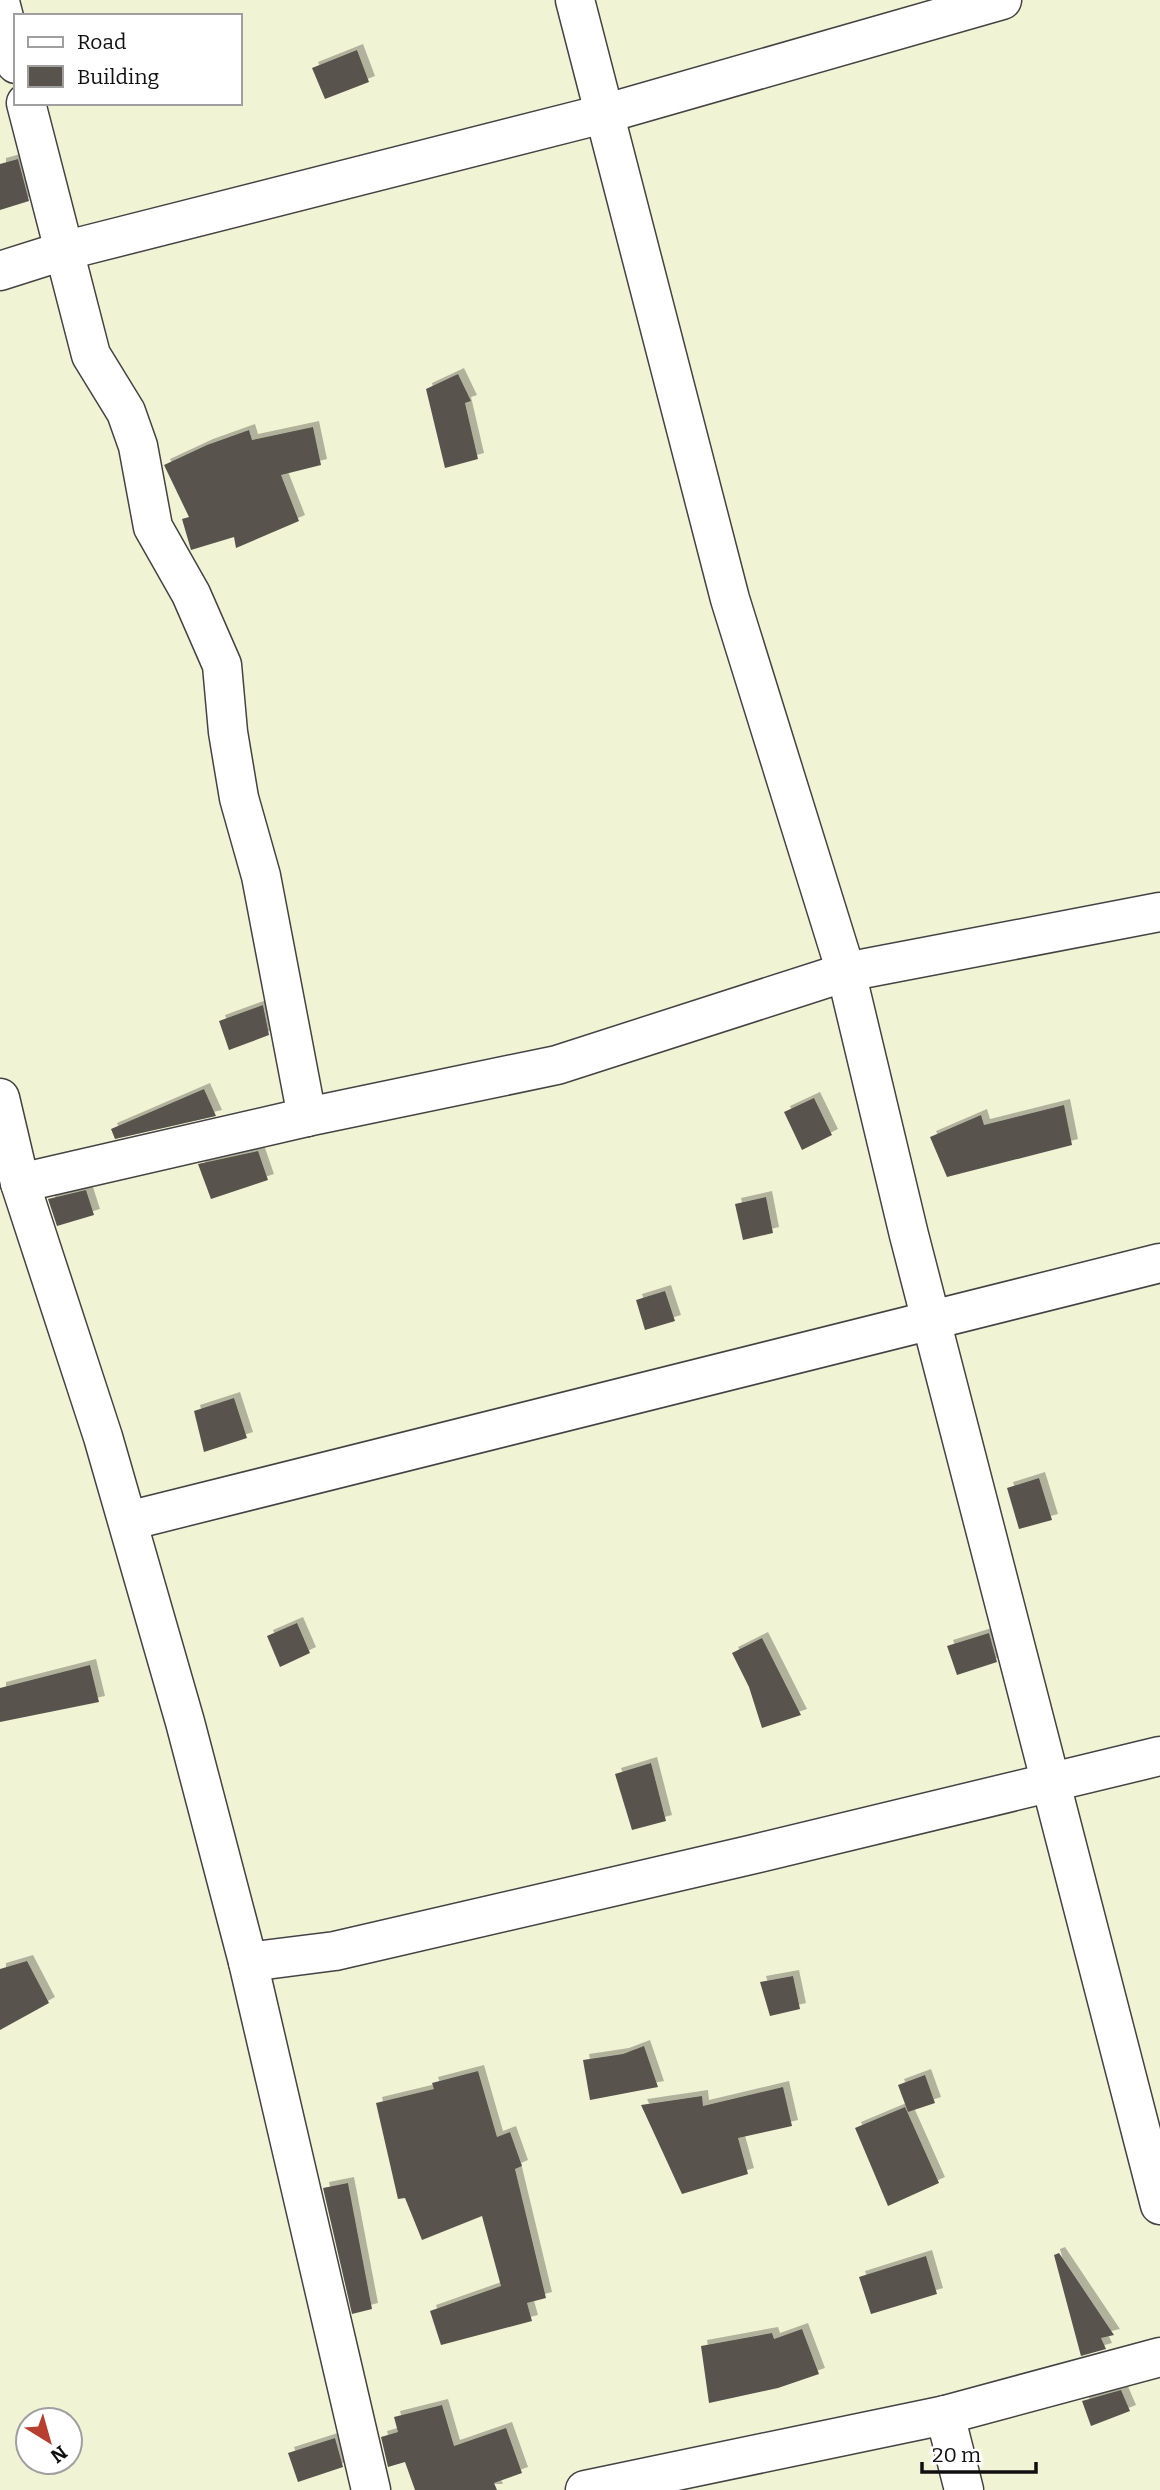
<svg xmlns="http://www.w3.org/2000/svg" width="1160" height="2490" viewBox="0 0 1160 2490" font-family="Bitter,serif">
  <defs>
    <filter id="shadow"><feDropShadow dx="6" dy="-6" stdDeviation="0" flood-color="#0004"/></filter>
  </defs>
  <rect width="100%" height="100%" fill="#fefef4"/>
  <path fill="#f1f3d5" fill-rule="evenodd" d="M0 0H1160V2490H0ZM16 16H240V103H16ZM28 2420H70V2462H28Z"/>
  <g fill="#58534d" filter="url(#shadow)">
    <path d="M357 50 369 82 325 99 312 68Z"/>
    <path d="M18 159 29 201 0 210V164Z"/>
    <path d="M458 374 471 401 465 403 478 459 445 468 426 389Z"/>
    <path d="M313 427 321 465 281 475 299 521 236 548 234 537 191 550 182 519 189 517 164 465 207 445 249 430 252 440Z"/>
    <path d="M263 1005 269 1035 229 1050 219 1021Z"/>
    <path d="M204 1089 216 1116 115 1139 111 1129Z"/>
    <path d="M814 1098 832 1135 802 1150 784 1112Z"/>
    <path d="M1064 1105 1072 1145 947 1177 930 1137 981 1115 984 1125Z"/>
    <path d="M258 1151 268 1180 211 1199 198 1164Z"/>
    <path d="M86 1190 94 1215 57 1226 48 1199Z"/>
    <path d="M766 1197 773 1233 743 1240 735 1204Z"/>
    <path d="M665 1291 675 1321 645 1330 636 1300Z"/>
    <path d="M234 1398 247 1438 204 1452 194 1411Z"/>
    <path d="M1039 1478 1052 1520 1019 1529 1007 1488Z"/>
    <path d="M297 1623 310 1653 280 1667 267 1636Z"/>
    <path d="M989 1633 997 1662 957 1675 947 1646Z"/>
    <path d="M762 1638 801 1715 762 1728 749 1687 732 1653Z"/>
    <path d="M90 1665 99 1702 0 1722V1688Z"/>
    <path d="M651 1763 666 1821 632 1830 615 1774Z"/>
    <path d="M27 1961 49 2003 0 2030V1969Z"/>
    <path d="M793 1976 800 2009 770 2016 760 1982Z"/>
    <path d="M644 2046 658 2087 590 2100 583 2060 623 2054Z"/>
    <path d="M478 2071 497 2137 510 2132 522 2166 515 2169 546 2298 527 2303 532 2321 441 2345 430 2311 501 2286 482 2216 422 2240 405 2198 398 2199 376 2103 434 2089 432 2083Z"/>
    <path d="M925 2075 935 2103 908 2112 898 2085Z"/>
    <path d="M783 2087 792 2126 738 2138 748 2174 682 2194 641 2105 702 2096 703 2106Z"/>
    <path d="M905 2107 939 2183 888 2206 855 2128Z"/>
    <path d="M348 2183 372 2309 352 2314 323 2188Z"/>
    <path d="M1059 2253 1114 2335 1101 2338 1106 2349 1081 2356 1054 2255Z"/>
    <path d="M926 2256 937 2294 871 2314 859 2277Z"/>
    <path d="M802 2329 819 2374 778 2388 709 2403 701 2346 772 2333 774 2339Z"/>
    <path d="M1121 2390 1130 2411 1091 2426 1082 2401Z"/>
    <path d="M442 2405 454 2446 506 2428 522 2473 494 2483 497 2490H415L405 2462 388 2467 381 2437 398 2432 394 2417Z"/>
    <path d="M335 2438 343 2467 298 2482 288 2453Z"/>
  </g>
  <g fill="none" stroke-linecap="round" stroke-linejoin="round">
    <g stroke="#434343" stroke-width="41">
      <g id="minor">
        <path d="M575 0 730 599 846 972 909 1235 1160 2205"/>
        <path d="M0 2 16 64"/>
        <path d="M26 103 91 355 126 412 138 446 153 527 191 594 222 665 228 732 239 798 261 876 307 1117 557 1065 846 972 1160 912"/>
        <path d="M0 271 63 251 607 113 1002 0"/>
        <path d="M0 1098 20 1183 103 1437 185 1722 248 1962 371 2490"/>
        <path d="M20 1183 307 1117"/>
        <path d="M128 1521 1160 1263"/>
        <path d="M248 1962 335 1951 750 1855 1160 1756"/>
        <path d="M945 2415 964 2490"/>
        <path d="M585 2490 945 2415 1160 2357"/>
      </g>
    </g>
    <use href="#minor" stroke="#fff" stroke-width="38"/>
  </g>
  <rect x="14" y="14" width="228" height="91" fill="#ffffff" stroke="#9f9f9f" stroke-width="2"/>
  <rect x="28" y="37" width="35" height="10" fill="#ffffff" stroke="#9f9f9f" stroke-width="2"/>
  <text x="77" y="49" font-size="21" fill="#101010">Road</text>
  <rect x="28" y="66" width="35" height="21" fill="#58534d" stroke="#9f9f9f" stroke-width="2"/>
  <text x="77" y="84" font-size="21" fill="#101010">Building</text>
  <g transform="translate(49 2441) rotate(143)"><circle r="33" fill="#ffffff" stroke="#9f9f9f" stroke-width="2"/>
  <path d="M0-5L12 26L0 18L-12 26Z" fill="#b83e30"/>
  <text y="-10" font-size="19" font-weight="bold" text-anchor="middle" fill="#101010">N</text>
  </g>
  <path d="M922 2462v10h114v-10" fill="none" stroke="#101010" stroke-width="3.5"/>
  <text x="932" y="2462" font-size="21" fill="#101010" stroke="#ffffff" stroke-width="5" paint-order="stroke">20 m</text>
</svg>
